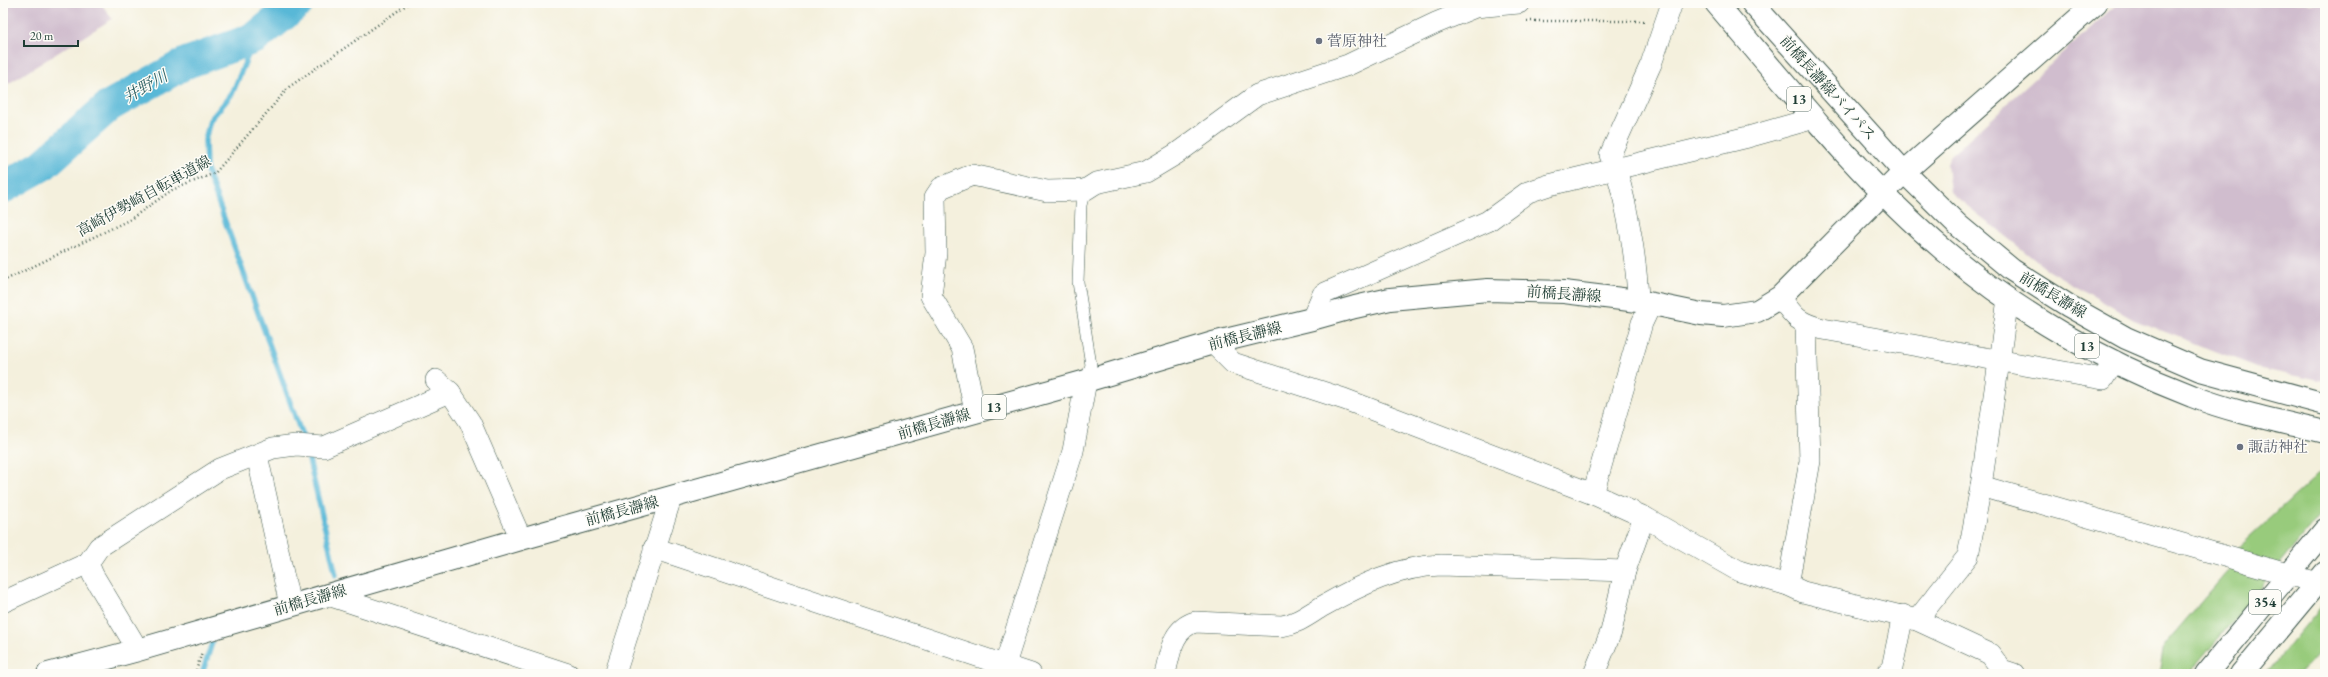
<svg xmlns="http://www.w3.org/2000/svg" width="2328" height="677" viewBox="0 0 2328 677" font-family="'EB Garamond','Noto Serif JP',serif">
  <rect width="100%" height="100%" fill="#fdfcf7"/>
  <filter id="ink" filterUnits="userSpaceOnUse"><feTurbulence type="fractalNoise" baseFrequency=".025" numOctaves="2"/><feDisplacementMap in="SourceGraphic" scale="8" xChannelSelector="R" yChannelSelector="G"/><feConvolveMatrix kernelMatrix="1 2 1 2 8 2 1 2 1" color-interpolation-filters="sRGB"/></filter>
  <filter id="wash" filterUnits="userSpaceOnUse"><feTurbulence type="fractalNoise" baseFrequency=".012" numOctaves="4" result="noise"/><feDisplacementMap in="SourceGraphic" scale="16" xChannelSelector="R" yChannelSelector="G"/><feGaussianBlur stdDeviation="0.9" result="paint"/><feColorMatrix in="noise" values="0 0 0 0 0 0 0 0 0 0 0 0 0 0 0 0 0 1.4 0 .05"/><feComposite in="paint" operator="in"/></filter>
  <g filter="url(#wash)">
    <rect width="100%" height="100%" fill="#f4f0dd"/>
    <g fill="#d0bdce">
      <path d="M3 3H101L112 19 3 87Z"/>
      <path d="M2118 3H2325V382L2262 369 2134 320 2045 268 1950 192 1947 164 1951 155Z"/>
    </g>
    <g fill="#98cb7c" stroke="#5c8458">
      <path d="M2325 468V509L2189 674H2159L2164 645 2233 565 2234 552Z"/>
      <path d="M2325 602V645L2299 674H2265Z"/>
    </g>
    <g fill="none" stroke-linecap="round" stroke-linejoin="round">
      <g stroke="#59b8d7" stroke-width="5.5">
        <path d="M255 38 232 94 210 120 205 140 206 168 304 441"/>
        <path d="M307 451 336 575"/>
        <path d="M202 674 212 643"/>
      </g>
      <path stroke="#59b8d7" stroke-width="32" d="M3 188 43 165 109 106 186 63 255 38 298 3"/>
    </g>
  </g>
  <g filter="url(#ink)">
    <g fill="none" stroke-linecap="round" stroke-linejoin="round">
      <g stroke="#3f584d" stroke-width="12">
        <path id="lane" d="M1085 190 1081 205 1078 282 1091 365 1086 381"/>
      </g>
      <g stroke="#3f584d" stroke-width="22">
        <g id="street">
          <path d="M1780 297C1794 317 1798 323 1823 329L2103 379 2114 361"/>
          <path d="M1638 301C1637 268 1632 237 1625 204 1621 187 1618 171 1610 155L1651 64 1672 3"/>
          <path d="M1312 319 1323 294 1488 221 1528 192 1549 185 1748 137 1815 118"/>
          <path d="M1213 343 1233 363 1344 399 1593 494 1644 517 1739 571 1788 585 1803 592 1917 620 1990 654 2002 670 2014 674"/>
          <path d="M436 380 450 392 470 422 521 539"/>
          <path d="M975 412 962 348 931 296 936 253 935 197 941 188 972 175 1047 191 1085 190 1096 183 1146 172 1176 154 1257 95 1348 65 1436 23 1475 7 1519 3"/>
          <path d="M257 455 290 605"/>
          <path d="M1981 486 2325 585"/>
          <path d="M1593 494 1642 323 1651 304"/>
          <path d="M654 548 1031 674"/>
          <path d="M1788 585 1810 461 1806 325"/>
          <path d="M328 595 568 674"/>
          <path d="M3 602 88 563"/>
          <path d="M1917 620 1968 556 1981 486 2008 299"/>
          <path d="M138 650 93 575 88 563 99 547 220 469 273 448 296 445 324 447 450 392"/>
          <path d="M615 674 671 498"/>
          <path d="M1002 674 1073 451 1086 381"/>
          <path d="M1165 674C1170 653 1172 629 1195 622L1282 626C1299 623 1309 614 1323 606 1360 585 1399 566 1441 565L1625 571"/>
          <path d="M1594 674 1611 632 1625 571 1644 517"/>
          <path d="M1886 674 1892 668 1903 615"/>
        </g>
      </g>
      <g stroke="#3f584d" stroke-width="24">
        <path id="secondary" d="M1904 172 2096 3"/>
      </g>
      <g stroke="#3f584d" stroke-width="24">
        <g id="primary">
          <path d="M1716 3C1787 86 1861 180 1945 251 2017 312 2103 362 2192 396 2231 412 2283 422 2325 432"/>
          <path d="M1752 3 1904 172 1959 226 2012 270 2069 306 2126 338 2200 370 2325 404"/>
          <path d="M48 674 138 650 521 539 1086 381 1213 343 1312 319 1355 307 1390 299 1488 290 1564 292 1638 301 1701 314 1723 316 1757 311 1780 297 1904 172"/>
        </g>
      </g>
      <g stroke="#3f584d" stroke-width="24">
        <g id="highway">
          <path d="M2206 674 2325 530"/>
          <path d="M2241 674 2325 573"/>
        </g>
      </g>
      <g stroke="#3f584d" stroke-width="2.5" stroke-dasharray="1 3" stroke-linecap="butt">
        <path d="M1527 21H1646"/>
        <path d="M3 281 129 220 172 190 215 173 289 87 409 3"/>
        <path d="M195 674 202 652"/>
      </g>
      <use href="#lane" stroke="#fff" stroke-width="11"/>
      <use href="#street" stroke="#fff" stroke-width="21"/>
      <use href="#secondary" stroke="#fff" stroke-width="22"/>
      <use href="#primary" stroke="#fff" stroke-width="22"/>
      <use href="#highway" stroke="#fff" stroke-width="22"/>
    </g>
  </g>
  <g fill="#6b7280" stroke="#fdfcf7" stroke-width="1.5">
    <circle cx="1319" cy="41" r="4"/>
    <circle cx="2240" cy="447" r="4"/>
  </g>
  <g text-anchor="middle" stroke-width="3" stroke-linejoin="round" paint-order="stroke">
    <g fill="#fdfcf7" stroke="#62766e" stroke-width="1">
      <rect x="1787" y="87" width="24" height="24" rx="3"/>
      <rect x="2075" y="334" width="24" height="24" rx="3"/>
      <rect x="982" y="395" width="24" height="24" rx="3"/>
      <rect x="2249" y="590" width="32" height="24" rx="3"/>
    </g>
    <g font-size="14" font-weight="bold" fill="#1f3d34">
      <text x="1799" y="104">13</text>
      <text x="2087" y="351">13</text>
      <text x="994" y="412">13</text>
      <text x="2265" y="607">354</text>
    </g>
    <g font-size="15" fill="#5b616d" stroke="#fdfcf7" text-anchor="start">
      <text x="1327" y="46">菅原神社</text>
      <text x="2248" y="452">諏訪神社</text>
    </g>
    <g font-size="15" fill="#1f3d34" stroke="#fdfcf7">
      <text transform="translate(1828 88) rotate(48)" y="5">前橋長瀞線バイパス</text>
      <text transform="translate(144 196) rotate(-29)" y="5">高崎伊勢崎自転車道線</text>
      <text transform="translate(1564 294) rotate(4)" y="5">前橋長瀞線</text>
      <text transform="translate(2053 295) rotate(31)" y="5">前橋長瀞線</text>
      <text transform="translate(1245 336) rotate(-14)" y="5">前橋長瀞線</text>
      <text transform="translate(934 424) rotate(-16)" y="5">前橋長瀞線</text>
      <text transform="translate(622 511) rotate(-15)" y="5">前橋長瀞線</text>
      <text transform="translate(310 600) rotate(-16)" y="5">前橋長瀞線</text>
    </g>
    <g font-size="16" font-style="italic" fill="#306265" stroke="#fdfcf7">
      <text transform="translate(145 86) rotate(-30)" y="6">井野川</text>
    </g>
  </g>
  <rect width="2328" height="677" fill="none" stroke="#fdfcf7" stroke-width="16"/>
  <path d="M24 40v6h54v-6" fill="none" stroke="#1f3d34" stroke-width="2"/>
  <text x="30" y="40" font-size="12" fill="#1f3d34" stroke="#fdfcf7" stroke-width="3" paint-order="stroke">20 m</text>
</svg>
